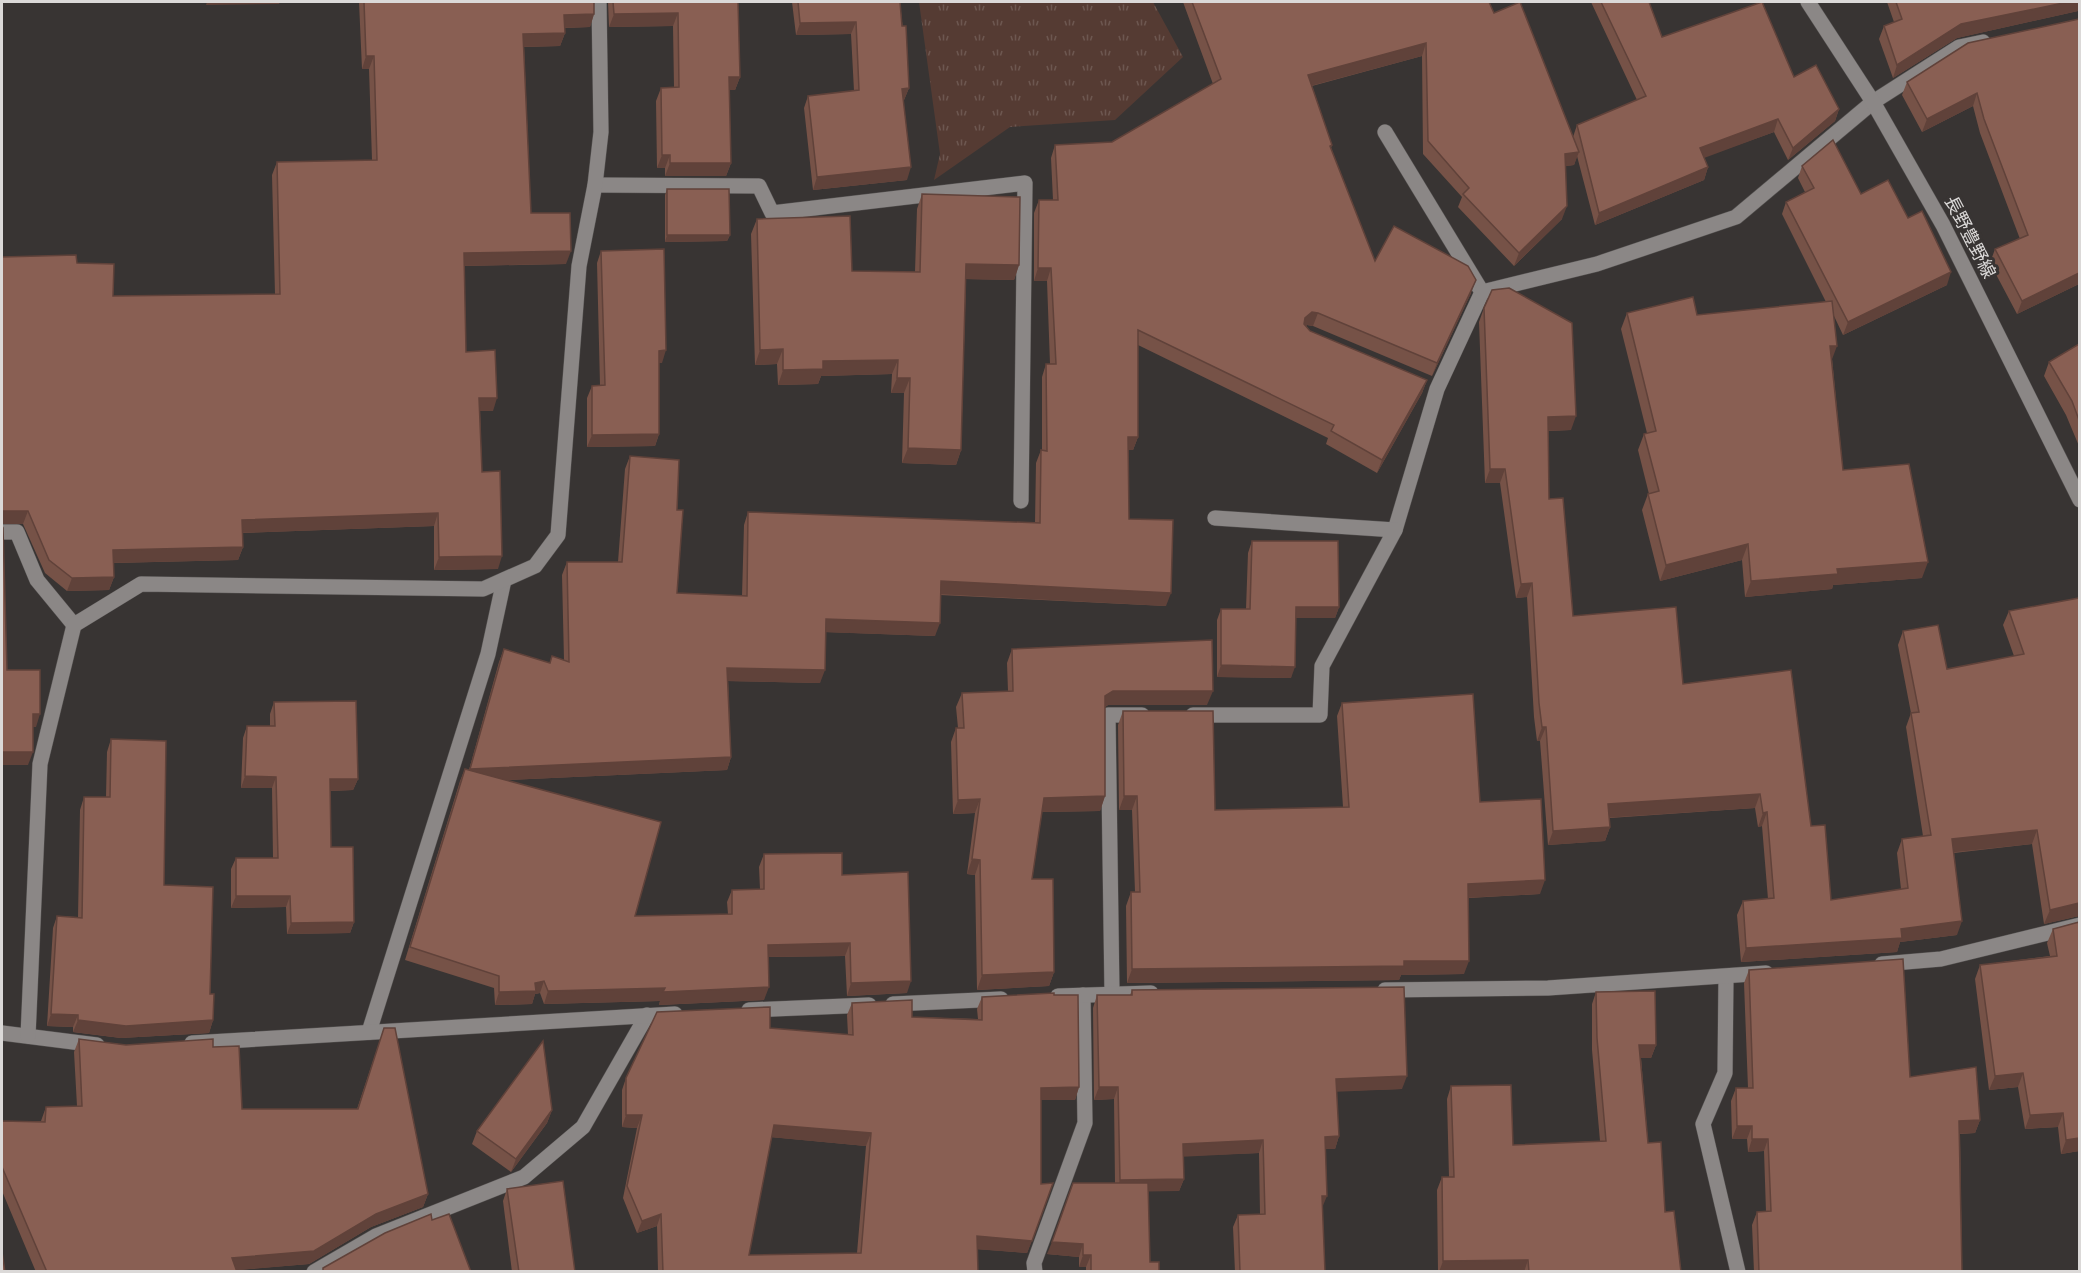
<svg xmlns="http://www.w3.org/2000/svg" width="2081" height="1273" viewBox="0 0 2081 1273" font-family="Bitter,'Noto Sans JP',serif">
  <defs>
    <pattern id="park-tufts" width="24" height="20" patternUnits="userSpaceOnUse" patternTransform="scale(1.5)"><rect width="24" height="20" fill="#553b33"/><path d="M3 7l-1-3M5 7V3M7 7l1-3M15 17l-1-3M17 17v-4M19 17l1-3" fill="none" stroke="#6d5750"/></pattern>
  </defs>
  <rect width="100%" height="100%" fill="#383433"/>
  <path fill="url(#park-tufts)" d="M919 2H1153L1183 57 1115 120 1010 127 934 180 940 154Z"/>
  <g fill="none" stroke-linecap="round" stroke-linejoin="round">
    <g stroke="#545150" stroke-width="16">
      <g id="lane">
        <path d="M369 1032 488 654 504 580"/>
        <path d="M314 1272 376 1236 524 1177 583 1127 647 1015"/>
        <path d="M1035 1272 1034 1263 1085 1123 1083 995"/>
      </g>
    </g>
    <g stroke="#545150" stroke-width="16">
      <g id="street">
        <path d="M1385 132 1482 292 1437 389 1395 530"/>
        <path d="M595 185 759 186 772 213 1025 183 1021 501"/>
        <path d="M1482 292 1597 264 1736 217 1873 102 1959 47 1983 42"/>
        <path d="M2 532H17L37 580 74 625"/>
        <path d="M1193 715H1320L1322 666 1395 530 1215 518"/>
        <path d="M1882 964 1941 959 2080 925"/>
        <path d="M1726 977 1725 1073 1703 1124 1738 1272"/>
        <path d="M1385 990 1548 988 1766 973"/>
        <path d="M1112 993 1108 715H1142"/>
        <path d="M1058 996 1151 993"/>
        <path d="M893 1004 1001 999"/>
        <path d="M749 1010 869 1005"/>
        <path d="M2 1033 97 1045"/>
        <path d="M28 1036 40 764 74 625 141 584 483 589 535 566 558 535 579 266 595 185 601 132 599 2"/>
        <path d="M192 1043 675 1014"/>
      </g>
    </g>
    <g stroke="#545150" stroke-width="16">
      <path id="secondary" d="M1808 2 1873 102 1943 225 2080 500"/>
    </g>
    <use href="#lane" stroke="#8b8786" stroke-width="15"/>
    <use href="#street" stroke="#8b8786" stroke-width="15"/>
    <use href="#secondary" stroke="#8b8786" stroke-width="15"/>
  </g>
  <g fill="#765247" fill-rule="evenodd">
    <path d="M359 2H594V14L590 27 564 28 565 33 560 46 524 47 531 213 566 264 464 266 466 352 493 411H480L482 472 498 569 434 570V526L242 533 243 547 238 560 114 563V577L109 590 67 591 45 573 23 524H2V257L77 263 113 296 275 294 272 175 277 162 372 160 369 69H362Z"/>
    <path d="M608 2H738L740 77 735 90H729L731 163 726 176H665V168H657L656 101 661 88 674 87 673 26 609 27Z"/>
    <path d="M792 2H900L909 88 904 100 903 101 907 180 813 190 804 108 808 96 854 91 851 34 796 35Z"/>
    <path d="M1183 2H1489L1494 13 1573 137 1577 125 1637 100 1591 2H1649L1662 37 1794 77 1839 109 1835 121 1788 160 1774 132 1704 157 1708 167 1704 180 1595 225 1577 156 1574 165 1565 166 1562 219 1514 266 1458 207 1462 197 1423 154 1422 56 1312 86 1332 145 1331 148 1375 261 1471 293 1432 376 1313 326 1307 325 1306 326 1310 331 1427 380 1422 393 1377 473 1326 444 1328 438 1138 345V437L1133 450H1128L1129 519 1166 606 940 595 935 636 826 632 820 683 728 681 731 757 727 770 507 780 635 916 728 914 727 902 732 890 760 889 759 867 764 854 842 875 907 993 847 996 845 956 768 957 764 1000 659 1005 660 1001 544 1004 540 993 535 994 532 1004 495 1005 494 988 405 960 460 781 465 769 469 770 499 662 504 649 550 663 564 660 562 575 567 562H618L625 469 630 456 677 510V593L742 596 744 525 748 512 1035 523 1036 463 1041 450H1042V377L1046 364H1050L1047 281H1034V213L1039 200H1053L1051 158 1055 145 1112 142 1213 84Z"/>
    <path d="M1887 2H2079V12L2078 11 1957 38 1893 78 1879 39 1884 26 1894 22Z"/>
    <path d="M2079 19V284L2017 314 1990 263 1995 249 2020 239 1980 133 1973 106 1922 132 1902 95 1907 82Z"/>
    <path d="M1802 166 1908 218 1947 285 1843 335 1834 316 1832 359 1843 470 1922 578 1833 585 1832 589 1745 597 1742 560 1660 581 1642 510 1648 494H1649L1638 450 1644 434 1647 433 1621 329 1627 313 1697 315 1826 302 1782 214 1786 202 1805 192 1798 178Z"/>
    <path d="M667 189 730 235 727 241 665 242V195Z"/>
    <path d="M922 194 1019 265 1014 280 966 279 961 450 956 465 902 463 904 393H891L892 374 821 376 818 384 778 385 777 364 755 365 751 234 757 219 852 271 915 272 917 209Z"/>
    <path d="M601 251 662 363H659V434L655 446 587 447V398L592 386 600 385 597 263Z"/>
    <path d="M1484 308 1571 430 1548 431 1549 499 1573 616 1683 684 1811 826 1831 900 1901 889 1897 853 1902 839 1923 836 1906 727 1911 713 1898 645 1903 631 1947 669 2014 656 2003 625 2009 611 2079 598V916L2044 924 2032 844 1954 853 1957 935 1900 942 1897 952 1741 962 1737 915 1743 901 1768 899 1762 826 1758 827 1755 808 1610 818V827L1605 841 1548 845 1540 741H1537L1534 717 1527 597 1516 598 1500 483H1485L1479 322Z"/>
    <path d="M2079 344V446L2066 415 2044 376 2049 362Z"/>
    <path d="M1252 541 1339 607 1335 618H1296L1291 678 1217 677V620L1221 609H1246L1248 553Z"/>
    <path d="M1012 649 1207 705H1108L1105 707V796L1100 811 1042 812 1032 879 1054 972 1049 986 977 990 975 875 967 874 975 813 953 814 951 742 956 728H958L956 707 962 693 1008 691 1007 663Z"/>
    <path d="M274 702 358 779 353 790 330 791 331 847 354 922 350 933 287 934 286 907 231 908V869L236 858H273L272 788H241L243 738 247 726H270V714Z"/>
    <path d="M1342 703 1480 802 1540 894 1469 898 1464 974 1401 975 1399 980 1127 983 1126 906 1131 892H1135L1132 810H1119L1118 725 1123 711 1215 810 1343 807 1337 716Z"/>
    <path d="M111 739 164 885 210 994 213 1020 209 1033 121 1038 73 1032V1027L47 1026 53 928 57 916 78 917 80 810 84 797H106L107 752Z"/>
    <path d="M2079 922V1151L2061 1154 2058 1127 2025 1129 2018 1087 1989 1090 1975 979 1980 965 2050 956 2047 943 2053 929Z"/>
    <path d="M1749 970 1910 1077 1980 1120 1975 1133 1960 1134 1962 1272H1754L1752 1225 1757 1212H1766L1764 1151 1748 1152 1747 1139H1732L1731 1101 1736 1088H1748L1744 983Z"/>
    <path d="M1132 990 1402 1089 1336 1091 1339 1136 1335 1149H1325L1322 1208 1325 1272H1235L1233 1227 1238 1215 1260 1214 1259 1153 1183 1156 1184 1179 1179 1191H1148L1150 1262 1159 1272H1086V1267H1079V1257L1047 1254 1115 1183 1114 1099 1094 1100 1093 1008 1097 995H1130Z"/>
    <path d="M1596 992 1656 1045 1651 1058H1641L1648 1143 1681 1272H1438L1437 1190 1442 1177H1449L1447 1099 1451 1086 1513 1145 1600 1141 1592 1050V1004Z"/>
    <path d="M1054 995 1079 1087 1075 1100H1041V1184L1053 1183 1027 1253 977 1249 978 1272H658L657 1226 637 1233 623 1198 637 1128 622 1127V1090L626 1078 770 1028 848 1035 847 1015 852 1003 912 1017 978 1019 977 1009 982 997ZM771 1137 866 1146 857 1253 749 1255Z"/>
    <path d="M384 1028 428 1194 423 1207 371 1227 309 1264 237 1270V1272H36L2 1191V1121H41L46 1107 77 1106 74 1052 79 1039 126 1045 213 1047 242 1109H357Z"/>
    <path d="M552 1110 547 1123 511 1172 472 1144 477 1131Z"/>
    <path d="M507 1189 575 1272H512L503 1201Z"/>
  </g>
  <g fill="#60423a">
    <path d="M207 2H280L279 4 206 5Z"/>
    <path d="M2068 2H2079V7L2078 11 1957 38 1893 78 1897 65 1961 24Z"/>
    <path d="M678 13 673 26 609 27 614 14Z"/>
    <path d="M594 14 590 27 559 28 564 15Z"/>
    <path d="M856 22 851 34 796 35 800 23Z"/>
    <path d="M565 33 560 46 518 47 523 34Z"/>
    <path d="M1426 43 1422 56 1303 88 1308 75Z"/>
    <path d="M366 56H374L369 69H362Z"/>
    <path d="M729 77H740L735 90H725Z"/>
    <path d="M909 88 904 100 897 101 902 89Z"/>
    <path d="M1977 93 1973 106 1922 132 1927 119Z"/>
    <path d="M1839 109 1835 121 1788 160 1793 148Z"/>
    <path d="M1778 119 1774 132 1696 161 1700 148Z"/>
    <path d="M1579 152 1574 165 1560 167 1565 154Z"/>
    <path d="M662 155H670L665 168H657Z"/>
    <path d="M670 163H731L726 176H665Z"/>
    <path d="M911 167 907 180 813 190 817 177Z"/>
    <path d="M1708 167 1704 180 1595 225 1599 213Z"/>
    <path d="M1567 206 1562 219 1514 266 1519 253Z"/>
    <path d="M667 235H730L727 241 665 242Z"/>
    <path d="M571 251 566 264 459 266 464 253Z"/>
    <path d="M966 264 1019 265 1014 280 960 279Z"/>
    <path d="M1038 268H1051L1047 281H1034Z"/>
    <path d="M1951 272 1947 285 1843 335 1848 322Z"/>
    <path d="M2079 273V284L2017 314 2022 301Z"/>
    <path d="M1476 280 1471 293 1432 376 1437 363Z"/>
    <path d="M1312 312 1318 313 1313 326 1307 325 1300 331 1305 318Z"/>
    <path d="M1830 346H1837L1831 362Z"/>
    <path d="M783 349 777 364 755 365 760 350Z"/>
    <path d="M666 350 662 363H655L659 351Z"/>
    <path d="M898 360 892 374 821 376 818 384 778 385 783 370 823 361Z"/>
    <path d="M897 378H910L904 393H891Z"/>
    <path d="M1427 380 1422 393 1377 473 1382 460Z"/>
    <path d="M479 398H497L493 411H474Z"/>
    <path d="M1576 416 1571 430 1543 431 1548 417Z"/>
    <path d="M659 434 655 446 587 447 592 435Z"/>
    <path d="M1128 437H1138L1133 450H1123Z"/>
    <path d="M908 448 961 450 956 465 902 463Z"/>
    <path d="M1490 469H1505L1500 483H1485Z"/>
    <path d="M2 511H28L23 524H2Z"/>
    <path d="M438 513 434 526 237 533 242 520Z"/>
    <path d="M1748 544 1742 560 1660 581 1666 565Z"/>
    <path d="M243 547 238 560 109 563 113 550Z"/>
    <path d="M502 556 498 569 434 570 439 557Z"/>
    <path d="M1928 562 1922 578 1833 585 1832 589 1745 597 1751 581 1837 569Z"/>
    <path d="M114 577 109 590 67 591 72 578Z"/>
    <path d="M941 581 1171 593 1166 606 936 594Z"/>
    <path d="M1532 583 1527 597 1516 598 1521 584Z"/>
    <path d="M1296 607H1339L1335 618H1292Z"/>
    <path d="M826 619 940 623 935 636 821 632Z"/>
    <path d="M1221 665 1295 667 1291 678 1217 677Z"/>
    <path d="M727 668 825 670 820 683 723 681Z"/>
    <path d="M1113 691H1213L1207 705H1108L1100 710 1105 696Z"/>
    <path d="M33 714H40L36 727H28Z"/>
    <path d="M1542 727H1546L1540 741H1537Z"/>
    <path d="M2 752H33L28 765H2Z"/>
    <path d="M731 757 727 770 465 782 470 769Z"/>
    <path d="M245 776 276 777 272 788H241Z"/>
    <path d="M330 779H358L353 790 326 791Z"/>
    <path d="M1760 794 1755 808 1603 818 1608 804Z"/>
    <path d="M1105 796 1100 811 1039 812 1044 798Z"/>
    <path d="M1124 796H1137L1132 810H1119Z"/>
    <path d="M980 799 975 813 953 814 958 800Z"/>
    <path d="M1767 812 1762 826 1758 827 1763 813Z"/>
    <path d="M1610 827 1605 841 1548 845 1553 831Z"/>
    <path d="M2037 830 2032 844 1947 853 1952 839Z"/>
    <path d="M972 859 980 860 975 875 967 874Z"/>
    <path d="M1545 880 1540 894 1463 898 1468 884Z"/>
    <path d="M236 896H290L286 907 231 908Z"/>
    <path d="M2079 903V916L2044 924 2050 910Z"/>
    <path d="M1962 921 1957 935 1900 942 1897 952 1741 962 1746 948Z"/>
    <path d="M354 922 350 933 287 934 291 923Z"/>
    <path d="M850 943 845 956 763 957 768 945Z"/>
    <path d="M1404 961H1469L1464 974 1401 975 1399 980 1127 983 1132 969Z"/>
    <path d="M1054 972 1049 986 977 990 982 975Z"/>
    <path d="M544 981 540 993 535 994 532 1004 495 1005 499 992Z"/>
    <path d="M911 981 907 993 847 996 851 983Z"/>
    <path d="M769 987 764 1000 659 1005 660 1001 544 1004 548 991 665 988Z"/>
    <path d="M51 1014 78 1015 73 1027 47 1026Z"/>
    <path d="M78 1020H213L209 1033 121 1038 73 1032Z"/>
    <path d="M1639 1045H1656L1651 1058H1635Z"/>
    <path d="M2023 1073 2018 1087 1989 1090 1995 1076Z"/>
    <path d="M1407 1076 1402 1089 1331 1092 1336 1079Z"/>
    <path d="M1079 1087 1075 1100H1037L1041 1088Z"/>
    <path d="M1099 1087H1118L1114 1099 1094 1100Z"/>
    <path d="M552 1110 547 1123 511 1172 516 1159Z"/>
    <path d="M2063 1113 2058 1127 2025 1129 2030 1115Z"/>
    <path d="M626 1115H642L637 1128 622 1127Z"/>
    <path d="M1980 1120 1975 1133 1955 1134 1959 1121Z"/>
    <path d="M774 1125 871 1133 866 1146 769 1137Z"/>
    <path d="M1737 1126H1752L1747 1139H1732Z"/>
    <path d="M1339 1136 1335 1149H1320L1325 1137Z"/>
    <path d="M2079 1138V1151L2061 1154 2066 1140Z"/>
    <path d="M1752 1139H1768L1764 1151 1748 1152Z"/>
    <path d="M1263 1140 1259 1153 1178 1157 1183 1144Z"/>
    <path d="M1184 1179 1179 1191 1115 1192 1120 1180Z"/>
    <path d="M428 1194 423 1207 371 1227 309 1264 227 1271 232 1258 376 1214Z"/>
    <path d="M1322 1196H1327L1322 1208Z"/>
    <path d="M661 1214 657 1226 637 1233 642 1221Z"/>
    <path d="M977 1236 1032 1241 1027 1253 973 1249Z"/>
    <path d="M1052 1242 1083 1244 1079 1257 1047 1254Z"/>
    <path d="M1083 1255H1091L1086 1267H1079Z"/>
    <path d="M1528 1260 1524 1272H1439L1443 1261Z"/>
  </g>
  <g fill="#895f53" stroke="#60423a" stroke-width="1.5" fill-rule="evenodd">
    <path d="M364 2H594V14L564 15 565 33 523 34 531 213H570L571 251 464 253 466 352 495 350 497 398H479L482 472 500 471 502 556 439 557 438 513 242 520 243 547 113 550 114 577 72 578 49 560 28 511H2V257L76 255 77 263 114 264 113 296 280 294 277 162 377 160 374 56H366Z"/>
    <path d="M613 2H738L740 77H729L731 163H670V155H662L661 88 679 87 678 13 614 14Z"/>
    <path d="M798 2H900L902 26H906L909 88 902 89 911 167 817 177 808 96 859 90 856 22 800 23Z"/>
    <path d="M1192 2H1489L1494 13 1520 2 1579 152 1565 154 1567 206 1519 253 1463 194 1469 188 1428 141 1426 43 1308 75 1332 145 1330 146 1375 261 1394 226 1468 266 1476 280 1437 363 1318 313 1312 312 1305 318 1304 324 1310 331 1427 380 1382 460 1331 431 1334 425 1138 330V437H1128L1129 519 1173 520 1171 593 941 581 940 623 826 619 825 670 727 668 731 757 470 769 504 649 550 663 552 656 569 662 567 562H622L630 456 679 460 677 510H683L677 593 747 596 748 512 1040 523 1041 450 1047 451 1046 364H1056L1051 268H1038L1039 200H1058L1055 145 1112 142 1221 79Z"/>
    <path d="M1601 2H1649L1662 37 1762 2 1794 77 1816 65 1839 109 1793 148 1778 119 1700 148 1708 167 1599 213 1577 125 1646 96Z"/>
    <path d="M1896 2H2068L1961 24 1897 65 1884 26 1902 19Z"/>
    <path d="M2079 19V273L2022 301 1995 249 2028 235 1984 119 1977 93 1927 119 1907 82 1968 43Z"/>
    <path d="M1833 140 1861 194 1888 180 1908 218 1922 211 1951 272 1848 322 1786 202 1814 188 1802 166Z"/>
    <path d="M667 189H729L730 235H667Z"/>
    <path d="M922 194 1020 197 1019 265 966 264 961 450 908 448 910 378H897L898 360 823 361V369L783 370V349L760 350 757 219 850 216 852 271 920 272Z"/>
    <path d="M664 249 666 350 659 351V434L592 435V386L605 385 601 251Z"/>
    <path d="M1509 288 1572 323 1576 416 1548 417 1549 499 1563 498 1573 616 1676 607 1683 684 1791 670 1811 826 1825 825 1831 900 1908 888 1902 839 1931 835 1911 713 1919 712 1903 631 1938 625 1947 669 2024 654 2009 611 2079 598V903L2050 910 2037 830 1952 839 1962 921 1901 929 1902 938 1746 948 1743 901 1774 898 1767 812 1763 813 1760 794 1608 804 1610 827 1553 831 1546 727H1542L1539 703 1532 583 1521 584 1505 469H1490L1484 308 1492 290Z"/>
    <path d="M1693 297 1697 315 1832 301 1837 346H1830L1843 470 1909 464 1928 562 1837 569 1838 574 1751 581 1748 544 1666 565 1648 494 1659 491 1644 434 1656 431 1627 313Z"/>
    <path d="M2079 344V420L2072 401 2049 362Z"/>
    <path d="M2 526 3 528 7 670H40V714H33V752H2Z"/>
    <path d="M1252 541H1338L1339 607H1296L1295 667 1221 665V609H1250Z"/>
    <path d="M1212 640 1213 691H1113L1105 696V796L1044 798 1032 879H1053L1054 972 982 975 980 860 972 859 980 799 958 800 956 728H964L962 693 1013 691 1012 649Z"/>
    <path d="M1473 694 1480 802 1541 799 1545 880 1468 884 1469 961H1404V966L1132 969 1131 892H1140L1137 796H1124L1123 711H1213L1215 810 1349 807 1342 703Z"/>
    <path d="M356 701 358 779H330L331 847H353L354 922 291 923 290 896H236V858H278L276 777 245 776 247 726H275L274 702Z"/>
    <path d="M111 739 166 741 164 885 213 887 210 994H214L213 1020 126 1026 78 1020V1015L51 1014 57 916 82 918 84 797H110Z"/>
    <path d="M465 769 661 822 635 916 732 914V890L764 889V854L842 853V875L908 872 911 981 851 983 850 943 768 945 769 987 663 992 665 988 548 991 544 981 535 983 536 991 499 992V976L410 947Z"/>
    <path d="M2079 922V1138L2066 1140 2063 1113 2030 1115 2023 1073 1995 1076 1980 965 2057 956 2053 929Z"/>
    <path d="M1903 959 1910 1077 1976 1067 1980 1120 1959 1121 1962 1272H1759L1757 1212 1771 1211 1768 1139H1752V1126H1737L1736 1088H1753L1749 970Z"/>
    <path d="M1404 987 1407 1076 1336 1079 1339 1136 1325 1137 1327 1196H1322L1325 1272H1240L1238 1215 1265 1214 1263 1140 1183 1144 1184 1179 1120 1180 1118 1087H1099L1097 995H1132V990Z"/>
    <path d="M1655 991 1656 1045H1639L1648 1143 1661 1142 1665 1212 1674 1211 1681 1272H1529L1528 1260 1443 1261 1442 1177H1454L1451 1086 1511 1085 1513 1145 1606 1141 1597 1038 1596 992Z"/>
    <path d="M1054 993V995H1078L1079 1087 1041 1088V1184L1053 1183 1032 1241 977 1236 978 1272H663L661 1214 642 1221 627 1186 642 1115H626V1078L657 1012 770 1007V1028L853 1035 852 1003 912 1000V1017L982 1020V997ZM774 1125 871 1133 861 1253 749 1255Z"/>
    <path d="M384 1028H395L428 1194 376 1214 314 1251 232 1258 237 1272H47L2 1167V1121L45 1122 46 1107 82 1106 79 1039 126 1045 213 1039V1047L239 1046 242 1109H358Z"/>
    <path d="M543 1041 552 1110 516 1159 477 1131Z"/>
    <path d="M563 1181 575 1272H519L507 1189Z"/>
    <path d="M1073 1183H1148L1150 1262H1159V1272H1091V1255H1083V1244L1052 1242Z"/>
    <path d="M431 1214 432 1220 449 1214 471 1272H323V1268L385 1233Z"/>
    <path d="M2 1252 5 1272H2Z"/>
  </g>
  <g text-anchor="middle" stroke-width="6" stroke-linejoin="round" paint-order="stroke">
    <g font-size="18" fill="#dbd9d8" stroke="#383433">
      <text transform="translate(1970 237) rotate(63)" y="6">長野豊野線</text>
    </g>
  </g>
  <rect width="2081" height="1273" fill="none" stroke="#dbd9d8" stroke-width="6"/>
</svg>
